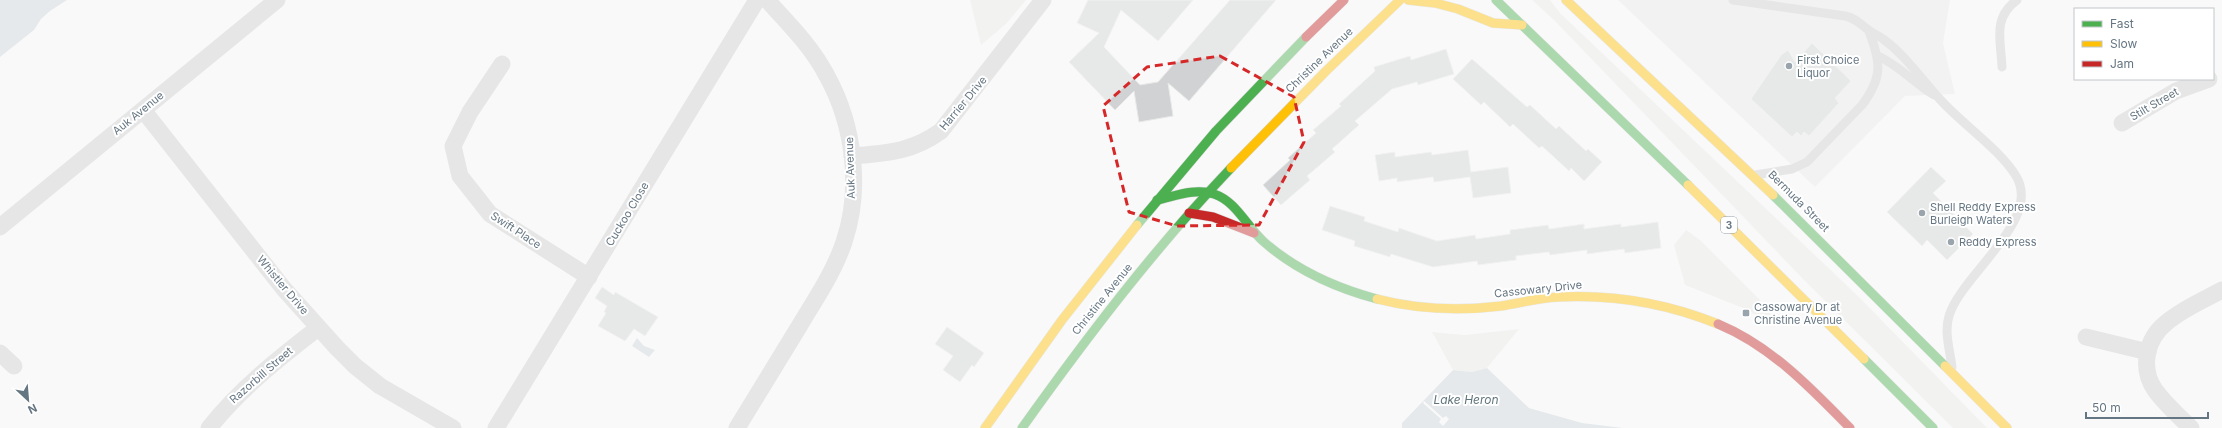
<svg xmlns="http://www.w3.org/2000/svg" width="2222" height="428" viewBox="0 0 2222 428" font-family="Inter,sans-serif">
  <rect width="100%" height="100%" fill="#f9f9f9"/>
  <path fill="#e8e9e9" d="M1618 0H1950L1943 43 1955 94 1905 96 1815 187Z"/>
  <g fill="#e8ebe6">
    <path d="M970 0H1026L1006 24 981 45Z"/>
    <path d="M1532 0H1550L1560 13 1858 296 1987 428H1953L1803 279 1554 20Z"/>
    <path d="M1686 230 1700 240 1760 300 1776 321 1775 327 1748 310 1685 285 1674 245Z"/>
    <path d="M1519 329 1487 368 1472 372 1453 370 1432 332 1465 335Z"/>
  </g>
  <g fill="#ced6d9">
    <path d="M0 0H67L50 11 41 19 34 30 0 57Z"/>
    <path d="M637 338 644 346 655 350 649 357 632 346Z"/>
    <path d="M1487 368 1529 408 1582 423 1623 428H1402V423L1453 370 1472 372Z"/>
  </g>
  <path fill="#f9f9f9" d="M1424 401 1443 418 1446 416 1449 419 1443 426 1439 422 1441 419 1423 403Z"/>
  <g fill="#d0d2d3" stroke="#e8e8e8">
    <path d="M1088 0H1193L1158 41 1121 10 1104 47 1140 85 1158 82 1230 0H1276L1189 101 1168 83 1173 116 1139 122 1134 91 1115 110 1069 62 1099 33 1077 23Z"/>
    <path d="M1812 43 1851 81 1835 98 1839 103 1809 136 1804 132 1801 136 1797 132 1792 137 1751 99 1781 55 1788 50 1795 62Z"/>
    <path d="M1446 49 1454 74 1418 85 1417 82 1392 89 1355 121 1359 125 1332 149 1335 152 1307 176 1310 180 1281 205 1263 185 1290 160 1288 158 1316 133 1313 130 1341 106 1339 104 1375 71 1374 67 1410 56 1411 60Z"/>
    <path d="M1472 59 1527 107 1530 105 1556 129 1559 126 1586 151 1588 149 1602 162 1584 181 1571 168 1569 171 1542 146 1539 148 1513 124 1510 127 1484 102 1481 105 1453 79Z"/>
    <path d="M1468 150 1471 172 1508 167 1511 193 1473 198 1470 177 1434 182 1433 177 1397 182V178L1379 181 1375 155 1395 152V157L1431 152 1432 155Z"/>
    <path d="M1931 167 1946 181 1933 193 1973 234 1947 260 1927 240 1922 246 1887 212Z"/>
    <path d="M1330 206 1365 217 1364 221 1398 232 1399 228 1437 241 1475 235 1476 239 1510 234V230L1548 225 1549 229 1584 224V229L1621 224V227L1658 222 1661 248 1625 253 1624 249 1587 254V250L1550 255 1549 252 1516 256V260L1478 265 1477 261 1433 267 1391 254 1390 257 1354 246 1355 241 1322 230Z"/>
    <path d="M602 287 614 295 615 292 658 317 645 336 634 329 625 341 598 326 606 313 604 312 607 306 595 298Z"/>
    <path d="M947 327 984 353 974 367 972 365 960 382 943 370 953 356 935 344Z"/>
  </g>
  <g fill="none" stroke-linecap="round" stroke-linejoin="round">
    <g stroke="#d5d6d7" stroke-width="10">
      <g id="fast">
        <path d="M1496 0 1688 185"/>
        <path d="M1773 195 1945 366"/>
        <path d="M1157 200C1176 196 1194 188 1214 194 1236 201 1247 227 1264 242 1296 270 1336 288 1377 299"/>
        <path d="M1137 225 1216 131 1306 37"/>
        <path d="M1864 359 1933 428"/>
        <path d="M1022 428C1087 337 1154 249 1231 168"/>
      </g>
    </g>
    <g stroke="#d5d6d7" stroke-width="10">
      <g id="slow">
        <path d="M1408 0 1435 3 1458 9 1493 23 1522 25"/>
        <path d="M1566 0 1773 195"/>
        <path d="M1231 168 1326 71 1400 0"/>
        <path d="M1688 185 1864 359"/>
        <path d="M1377 299C1416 309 1460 311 1501 306 1520 303 1538 298 1558 297 1614 294 1666 303 1718 324"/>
        <path d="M1945 366 2007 428"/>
        <path d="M985 428 1062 320 1137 225"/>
      </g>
    </g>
    <g stroke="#d5d6d7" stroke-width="10">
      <g id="jam">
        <path d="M1306 37 1344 0"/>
        <path d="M1189 213 1213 217 1254 233"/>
        <path d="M1718 324C1771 346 1811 388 1850 428"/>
      </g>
    </g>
    <g stroke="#cecfd0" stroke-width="9">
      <path d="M1733 0 1845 16C1856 18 1861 25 1870 31 1874 34 1879 36 1883 39 1904 54 1920 77 1937 96 1959 122 1999 148 2016 176 2043 220 1961 275 1949 316 1944 332 1950 351 1952 367"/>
      <path d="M1878 56C1900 66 1914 83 1934 95"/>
      <path d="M2002 67C2001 41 1992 18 2017 0"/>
      <path d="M1755 175 1792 169 1807 162 1862 105C1884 76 1880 62 1869 31"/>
    </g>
    <g stroke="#cecfd0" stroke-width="17">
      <path d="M502 64 470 112 453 146 460 176 490 214 589 277"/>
      <path d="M143 110 284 289 337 348 355 366 380 386 453 428"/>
      <path d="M2122 123 2176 91 2209 79"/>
      <path d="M852 156C887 153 912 152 941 131L1043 0"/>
      <path d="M0 227 277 0"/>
      <path d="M2086 337 2148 352"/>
      <path d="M0 353 14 366"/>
      <path d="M209 428C240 389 279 358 318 328"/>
      <path d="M496 428 757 0"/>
      <path d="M737 428C758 394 779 359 800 325 816 298 834 272 844 242 862 189 854 125 827 76 812 47 789 24 767 0"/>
      <path d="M2191 428C2179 416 2165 404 2155 390 2140 368 2146 339 2166 323 2182 309 2204 300 2222 290"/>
    </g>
    <use href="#fast" stroke="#4caf50" stroke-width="9"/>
    <use href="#slow" stroke="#ffc107" stroke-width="9"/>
    <use href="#jam" stroke="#c62828" stroke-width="9"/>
  </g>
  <path d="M0 0H2222V428H0ZM1220 56 1294 97 1304 142 1259 225 1177 226 1129 212 1103 106 1147 67Z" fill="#f9f9f9" fill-opacity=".55" fill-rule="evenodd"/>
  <path fill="none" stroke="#d62828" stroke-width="3" stroke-dasharray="8 5" stroke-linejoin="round" d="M1220 56 1294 97 1304 142 1259 225 1177 226 1129 212 1103 106 1147 67Z"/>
  <g fill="#99a4ac" stroke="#fff" stroke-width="1.5">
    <circle cx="1789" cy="66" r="4"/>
    <circle cx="1922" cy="213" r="4"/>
    <circle cx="1951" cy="242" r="4"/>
    <rect x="1742" y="309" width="8" height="8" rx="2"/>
  </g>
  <g text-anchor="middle" stroke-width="4" stroke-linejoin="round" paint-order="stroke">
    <rect fill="#fff" stroke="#939fa8" stroke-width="1" x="1721" y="217" width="16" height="16" rx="3"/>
    <g font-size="10" font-weight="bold" fill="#657683">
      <text x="1729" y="229">3</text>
    </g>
    <g font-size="11" fill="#657683" stroke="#fff">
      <text transform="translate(1319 60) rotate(-44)" y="4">Christine Avenue</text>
      <text transform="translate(963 103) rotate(-50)" y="4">Harrier Drive</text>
      <text transform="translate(2154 104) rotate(-30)" y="4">Stilt Street</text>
      <text transform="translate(138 113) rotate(-39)" y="4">Auk Avenue</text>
      <text transform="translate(850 168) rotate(-92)" y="4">Auk Avenue</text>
      <text transform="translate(1799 201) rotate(45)" y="4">Bermuda Street</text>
      <text transform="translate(627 214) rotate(-59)" y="4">Cuckoo Close</text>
      <text transform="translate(516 230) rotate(33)" y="4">Swift Place</text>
      <text transform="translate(283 285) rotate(50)" y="4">Whistler Drive</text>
      <text transform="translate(1538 289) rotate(-6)" y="4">Cassowary Drive</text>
      <text transform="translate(1102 299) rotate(-51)" y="4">Christine Avenue</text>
      <text transform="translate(261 375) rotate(-41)" y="4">Razorbill Street</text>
    </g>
    <g font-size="11" fill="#657683" stroke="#fff" text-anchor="start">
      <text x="1797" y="64">First Choice<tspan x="1797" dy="13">Liquor</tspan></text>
      <text x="1930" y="211">Shell Reddy Express<tspan x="1930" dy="13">Burleigh Waters</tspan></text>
      <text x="1959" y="246">Reddy Express</text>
      <text x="1754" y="311">Cassowary Dr at<tspan x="1754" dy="13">Christine Avenue</tspan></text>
    </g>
    <g font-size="12" font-style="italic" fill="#60757c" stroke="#fff">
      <text x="1466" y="404">Lake Heron</text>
    </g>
  </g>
  <rect x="2074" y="8" width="140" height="72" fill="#ffffff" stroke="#c1c8cd"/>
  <rect x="2082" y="21" width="20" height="6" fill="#4caf50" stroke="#c1c8cd"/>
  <text x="2110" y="28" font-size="12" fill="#657683">Fast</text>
  <rect x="2082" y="41" width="20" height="6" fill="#ffc107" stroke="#c1c8cd"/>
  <text x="2110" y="48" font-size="12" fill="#657683">Slow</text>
  <rect x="2082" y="61" width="20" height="6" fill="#c62828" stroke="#c1c8cd"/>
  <text x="2110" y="68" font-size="12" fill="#657683">Jam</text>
  <g transform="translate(28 400) rotate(154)" stroke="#ffffff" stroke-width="3" paint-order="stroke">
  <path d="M0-3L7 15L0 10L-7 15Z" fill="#657683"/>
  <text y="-6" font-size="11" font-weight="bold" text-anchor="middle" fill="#657683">N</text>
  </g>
  <path d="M2086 412v6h122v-6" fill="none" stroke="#657683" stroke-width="2"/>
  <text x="2092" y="412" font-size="12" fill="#657683" stroke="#ffffff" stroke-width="3" paint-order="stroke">50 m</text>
</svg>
